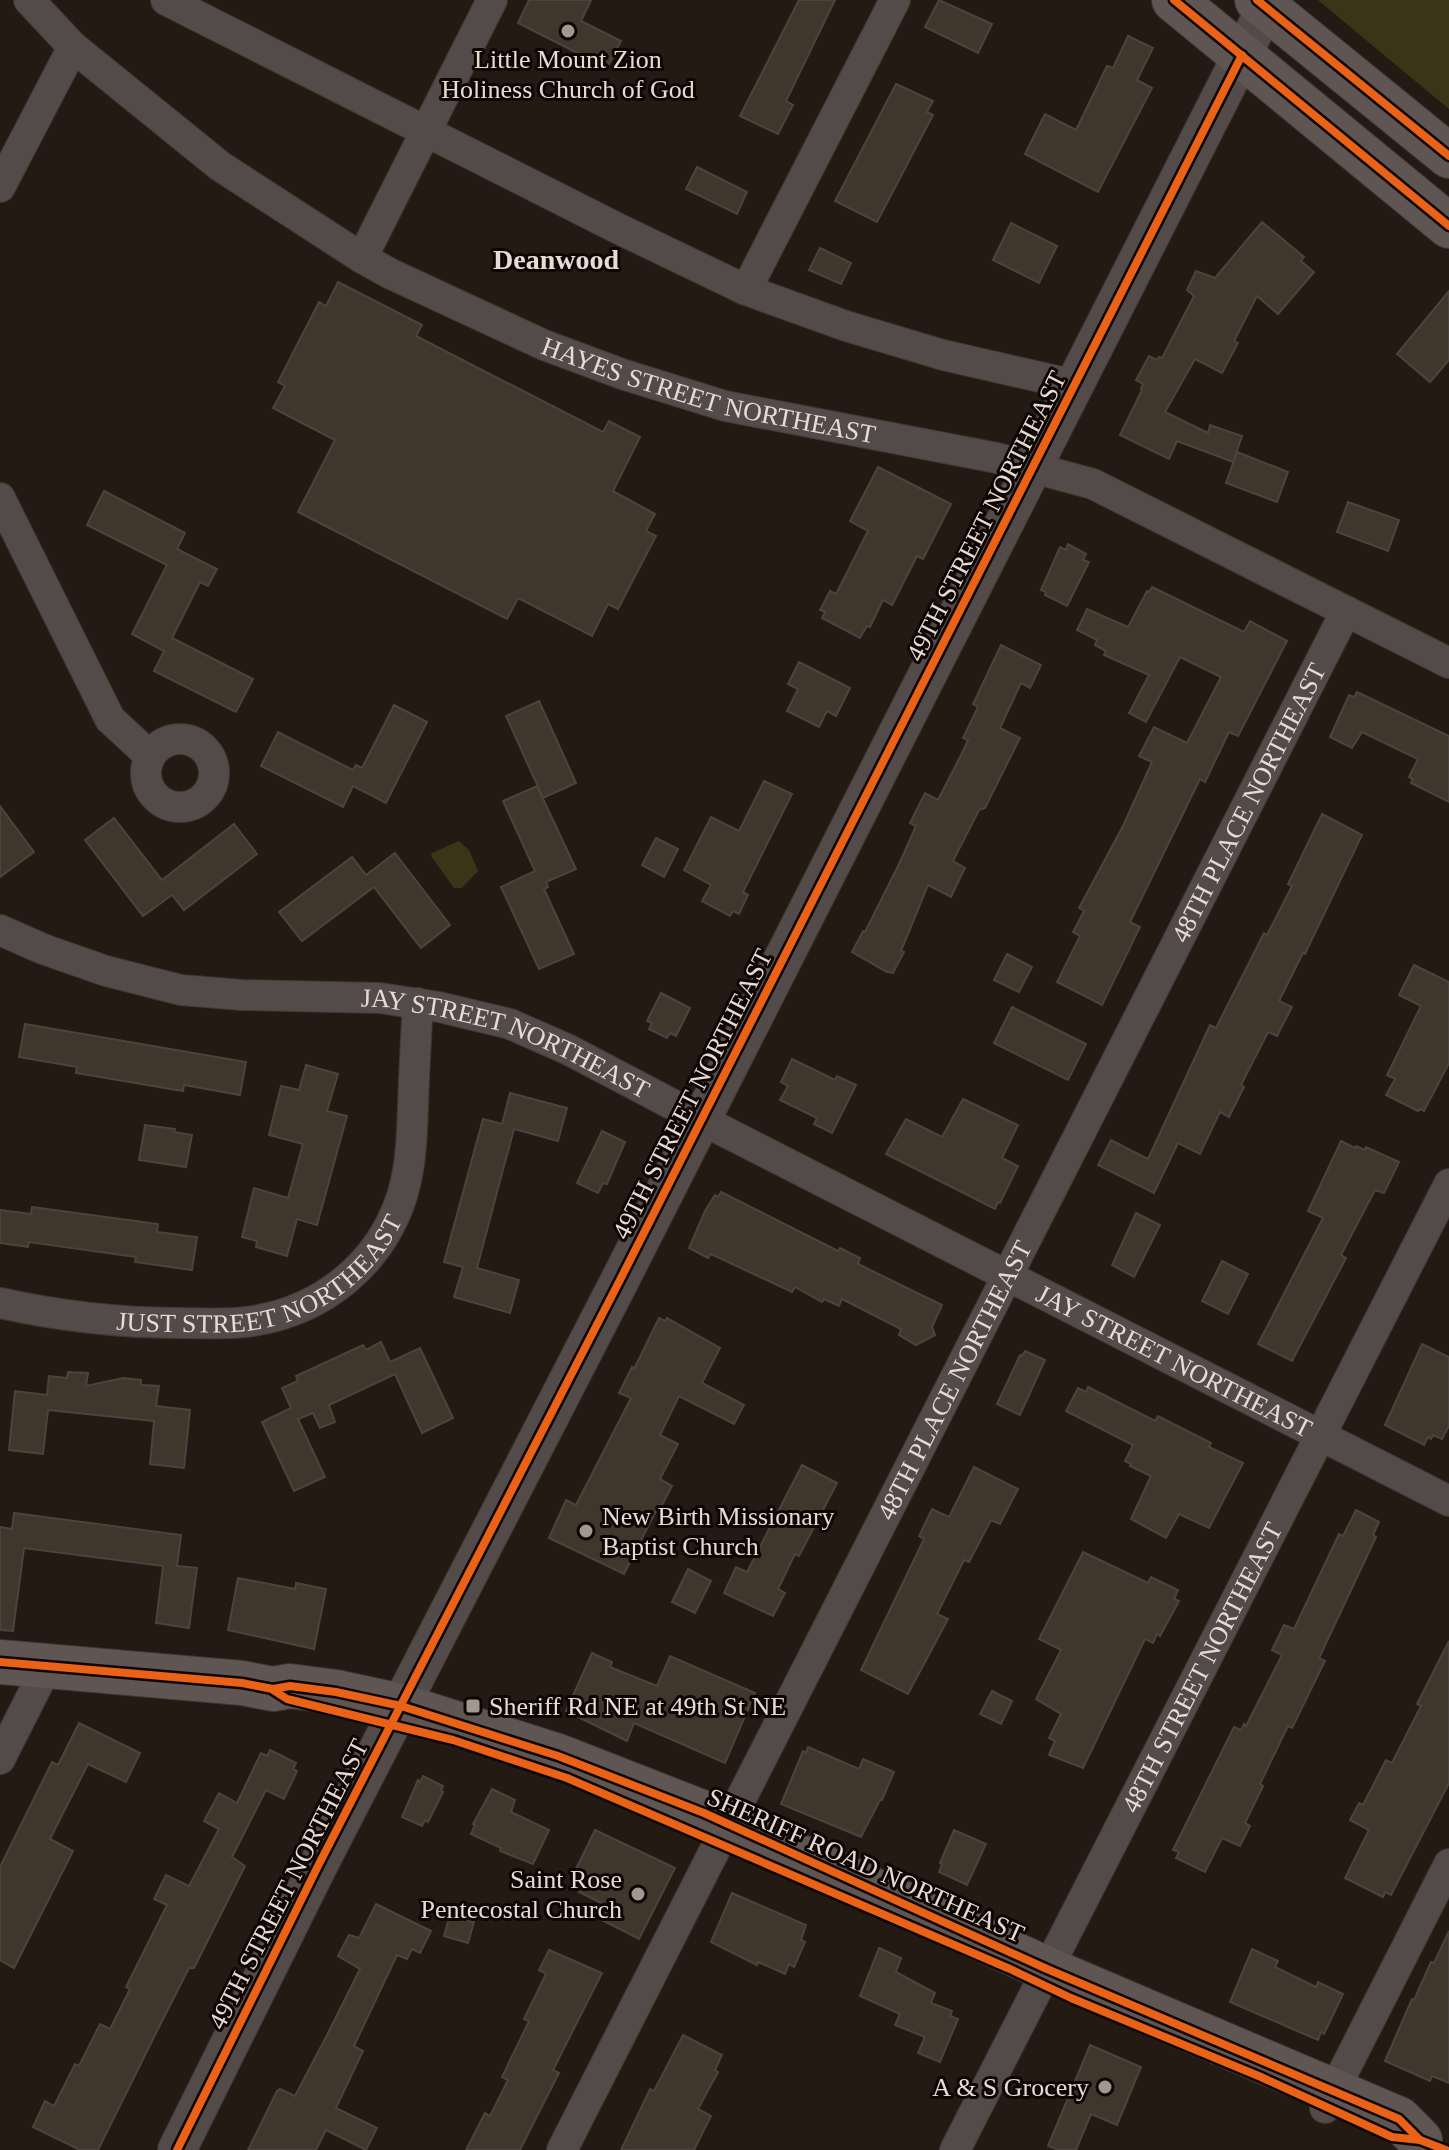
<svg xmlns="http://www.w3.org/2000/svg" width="1449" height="2150" viewBox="0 0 1449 2150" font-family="'Times New Roman',serif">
  <rect width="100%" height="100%" fill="#241a14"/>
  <g fill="#3b3517">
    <path d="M1318 0H1449V109Z"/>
    <path d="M459 841 469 850 478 871 462 888H454L431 856 432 853Z"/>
  </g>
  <g fill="#40372c" stroke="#4b443e" stroke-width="2">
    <path d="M529 0H591L581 21 621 41 607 68 518 23Z"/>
    <path d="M799 0H835L786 101 793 105 778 134 740 116Z"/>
    <path d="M939 0 992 24 978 53 925 27Z"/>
    <path d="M1128 36 1153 48 1137 80 1152 88 1098 192 1025 154 1045 114 1076 130 1107 66 1113 68Z"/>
    <path d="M896 84 933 101 927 112 933 115 877 222 835 201Z"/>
    <path d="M697 167 747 192 737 214 686 189Z"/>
    <path d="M1262 222 1304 257 1301 261 1314 272 1278 314 1257 296 1234 341 1238 343 1222 373 1195 359 1165 412 1208 433 1210 425 1242 436 1233 462 1177 441 1169 459 1120 435 1142 390 1141 389 1143 384 1136 380 1149 356 1157 360 1159 357 1162 358 1194 296 1187 290 1196 271 1215 278Z"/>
    <path d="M1011 223 1057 246 1039 283 993 260Z"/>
    <path d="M820 248 851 263 841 284 809 270Z"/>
    <path d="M338 282 422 325 416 336 603 432 609 421 640 437 613 491 655 514 646 531 656 536 618 609 608 604 592 636 518 598 507 619 298 512 335 440 273 408 285 386 278 382 319 302 326 306Z"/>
    <path d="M1449 291V360L1430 382 1397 354Z"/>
    <path d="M1237 452 1288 472 1277 502 1226 483Z"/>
    <path d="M878 467 951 504 923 559 917 556 892 605 883 600 870 627 867 626 860 638 822 618 825 612 820 610 830 591 836 594 868 531 850 521Z"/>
    <path d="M104 491 185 533 177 549 217 569 208 586 200 582 172 638 253 679 236 712 154 671 164 651 132 634 167 565 87 525Z"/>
    <path d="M1348 502 1399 520 1388 551 1337 532Z"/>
    <path d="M1068 544 1086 554 1083 560 1089 562 1067 606 1045 595 1046 592 1041 590 1060 547 1066 550Z"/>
    <path d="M1152 587 1244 632 1250 621 1287 641 1238 736 1229 732 1205 782 1200 779 1130 922 1140 927 1102 1005 1057 982 1080 936 1073 932 1084 911 1079 908 1123 826 1152 762 1139 756 1154 727 1187 743 1221 677 1180 657 1146 722 1129 713 1149 675 1104 655 1106 651 1095 645 1097 640 1077 630 1087 609 1128 627 1147 591 1149 592Z"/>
    <path d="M1001 645 1041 665 1030 688 1021 683 1000 728 1020 738 985 808 979 810 953 861 965 868 951 897 928 885 901 951 904 952 893 973 887 972 852 952 863 931 865 932 899 864 916 826 910 823 925 793 938 800 964 749 968 740 963 738 978 707 973 704Z"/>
    <path d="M799 662 850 688 836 716 827 711 819 727 787 711 798 689 788 684Z"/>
    <path d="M1357 692 1449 736V802L1411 783 1413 779 1409 777 1418 759 1362 732 1352 748 1330 737 1349 695 1354 697Z"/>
    <path d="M539 701 576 783 543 798 506 716Z"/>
    <path d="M394 705 427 722 386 803 353 786 343 807 261 766 278 732 353 770 356 765 362 768Z"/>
    <path d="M764 781 792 794 743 892 748 895 739 914 733 911 730 916 702 901 711 885 684 870 711 817 739 831Z"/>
    <path d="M537 786 576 869 546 882 548 887 544 889 574 954 539 969 501 887 535 871 503 801Z"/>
    <path d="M0 806 34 852 0 877Z"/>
    <path d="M1322 814 1362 835 1305 954 1303 953 1279 1001 1292 1007 1277 1036 1268 1032 1241 1085 1244 1087 1229 1117 1220 1112 1200 1154 1178 1143 1154 1193 1098 1165 1111 1140 1148 1159 1210 1025 1216 1028 1264 933 1267 935 1292 886 1288 884Z"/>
    <path d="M114 818 162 880 234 824 257 854 184 910 172 895 143 916 85 840Z"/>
    <path d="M656 838 678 849 664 877 642 865Z"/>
    <path d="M395 853 450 925 421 948 374 887 302 941 279 912 352 857 366 875Z"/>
    <path d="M1007 954 1032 967 1019 992 994 980Z"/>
    <path d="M1414 965 1449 982V1063L1424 1111 1420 1109 1418 1111 1386 1095 1395 1079 1387 1075 1421 1006 1399 995Z"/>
    <path d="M661 993 690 1008 676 1036 670 1033 667 1038 649 1029 652 1023 647 1021Z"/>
    <path d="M1012 1007 1086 1044 1068 1080 994 1043Z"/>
    <path d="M25 1024 246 1062 240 1095 184 1085 183 1091 76 1073 77 1067 19 1057Z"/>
    <path d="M792 1059 835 1080 837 1076 856 1085 832 1133 814 1124 817 1118 780 1100 788 1086 781 1082Z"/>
    <path d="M306 1065 338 1074 327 1111 347 1116 317 1225 297 1219 287 1256 256 1247 257 1241 242 1237 254 1188 288 1198 303 1144 269 1135 281 1086 299 1090Z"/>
    <path d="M510 1093 567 1108 558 1141 514 1129 500 1181 477 1268 519 1280 510 1313 454 1297 463 1267 444 1262 483 1119 502 1124Z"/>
    <path d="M963 1099 1018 1125 1002 1158 1018 1166 1000 1203 998 1202 995 1209 886 1154 906 1119 942 1137Z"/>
    <path d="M145 1125 175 1129 174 1132 192 1135 186 1167 139 1160Z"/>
    <path d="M602 1131 625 1142 607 1184 603 1183 598 1193 577 1183Z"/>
    <path d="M1341 1141 1355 1148 1356 1146 1365 1150 1366 1147 1399 1162 1384 1193 1375 1190 1341 1255 1346 1258 1292 1361 1258 1344 1323 1218 1308 1211Z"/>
    <path d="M721 1192 838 1251 840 1248 860 1258 858 1264 942 1305 932 1327 935 1335 916 1345 899 1335 901 1329 842 1299 839 1306 824 1299 822 1302 795 1287 792 1292 711 1254 708 1258 689 1248 705 1211 715 1195 718 1197Z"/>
    <path d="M32 1207 158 1224 157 1232 197 1237 192 1270 135 1262 136 1257 29 1242 28 1247 0 1243V1210L31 1214Z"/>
    <path d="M1136 1213 1160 1225 1134 1277 1112 1265Z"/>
    <path d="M1222 1261 1248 1274 1228 1314 1202 1301Z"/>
    <path d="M659 1318 665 1321 667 1318 720 1348 702 1383 744 1405 734 1424 679 1396 660 1435 678 1444 660 1479 672 1486 661 1507 659 1505 624 1574 549 1538 566 1500 576 1505 631 1398 619 1393 632 1367 634 1369Z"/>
    <path d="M381 1342 390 1362 420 1348 453 1418 422 1433 395 1374 329 1405 335 1422 320 1428 313 1413 298 1419 325 1477 294 1491 262 1422 291 1408 282 1388 298 1381 296 1376 363 1345 366 1350Z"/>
    <path d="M1422 1344 1449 1357V1426L1442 1439 1433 1435 1431 1439 1428 1437 1424 1445 1385 1425Z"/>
    <path d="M1025 1351 1045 1360 1020 1415 997 1404 1020 1355 1022 1356Z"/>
    <path d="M68 1372 88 1373 86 1386 123 1378 141 1380V1385L159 1386 156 1406 190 1410 184 1468 150 1464 154 1421 48 1410 43 1454 9 1450 15 1391 47 1395 49 1376 67 1378Z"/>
    <path d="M1088 1387 1155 1421 1158 1416 1211 1443 1209 1447 1243 1463 1209 1528 1179 1514 1166 1538 1131 1519 1151 1476 1130 1466 1131 1464 1125 1461 1133 1445 1066 1411 1078 1388 1086 1392Z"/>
    <path d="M802 1465 837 1483 799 1556 795 1554 778 1589 785 1593 773 1616 724 1593 736 1567 747 1572Z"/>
    <path d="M974 1467 1018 1489 1000 1524 991 1520 969 1562 964 1560 937 1614 948 1619 908 1694 861 1670 924 1539 919 1536 932 1509 949 1517Z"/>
    <path d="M1356 1510 1379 1522 1373 1535 1376 1537 1319 1658 1325 1661 1292 1728 1288 1726 1260 1784 1263 1786 1245 1823 1250 1826 1240 1846 1222 1838 1205 1872 1176 1858 1179 1852 1173 1850 1234 1727 1241 1730 1244 1724 1246 1726 1282 1655 1272 1650 1284 1625 1294 1629 1339 1534 1343 1536Z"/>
    <path d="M14 1513 181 1535 177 1566 197 1568 189 1628 156 1623 163 1566 24 1548 13 1631 0 1630V1527L12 1529Z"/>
    <path d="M1083 1552 1148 1583 1151 1577 1178 1590 1174 1599 1179 1601 1160 1636 1157 1634 1153 1643 1145 1639 1083 1768 1049 1755 1055 1741 1049 1738 1061 1714 1036 1699 1061 1650 1039 1639Z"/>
    <path d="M688 1569 711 1581 695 1613 672 1602Z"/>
    <path d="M238 1578 295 1589 296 1583 326 1589 314 1649 228 1630Z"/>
    <path d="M1449 1641V1783L1391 1895 1385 1892 1383 1897 1345 1878 1369 1830 1350 1820 1359 1803 1363 1805 1386 1760 1392 1763 1421 1706 1417 1704Z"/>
    <path d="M592 1653 612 1662 610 1667 657 1686 670 1656 755 1693 725 1763 634 1723 627 1741 566 1711Z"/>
    <path d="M992 1691 1012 1701 1001 1724 980 1714Z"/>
    <path d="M79 1723 140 1753 126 1782 88 1764 50 1839 73 1851 14 1968 0 1960V1867L52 1762 58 1765Z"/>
    <path d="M808 1747 859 1769 863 1759 894 1772 882 1800H880L861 1837 781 1804 803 1751 806 1753Z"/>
    <path d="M270 1750 296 1763 293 1769 297 1771 284 1799 266 1790 232 1857 245 1866 194 1968H189L158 2029 98 2150H80L33 2127 45 2101 54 2106 75 2064 79 2066 100 2024 110 2029 130 1989 126 1987 167 1905 154 1899 166 1875 189 1886 219 1829 204 1821 219 1793 237 1803 261 1753 267 1756Z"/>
    <path d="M423 1776 443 1786 441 1791 443 1792 428 1822 425 1820 422 1826 402 1817 418 1780 420 1782Z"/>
    <path d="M492 1789 515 1800 511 1812 549 1830 533 1864 500 1851 501 1848 471 1834 475 1825 473 1824Z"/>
    <path d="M595 1830 675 1868 639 1939 602 1920 609 1907 579 1892 582 1884 571 1879Z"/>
    <path d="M954 1830 986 1844 967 1885 939 1872 942 1864 940 1863Z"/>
    <path d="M732 1893 806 1925 801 1940 805 1942 794 1967 789 1964 785 1974 758 1962 757 1965 711 1942Z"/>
    <path d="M376 1904 431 1931 420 1953 412 1949 407 1959 397 1955 354 2046 363 2051 336 2108 377 2128 366 2150 326 2130 316 2150H248L277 2091 280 2089 295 2096 327 2035 360 1969 338 1956 349 1935 359 1938Z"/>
    <path d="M450 1915 474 1922 468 1943 444 1936Z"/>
    <path d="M1449 1931V2083L1432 2076 1430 2081 1385 2061 1412 1999 1414 2000 1431 1962 1434 1963Z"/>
    <path d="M879 1948 901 1958 896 1972 935 1993 931 2003 952 2011 950 2016 958 2019 940 2062 918 2053 925 2037 895 2025 900 2014 860 1996Z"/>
    <path d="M1252 1949 1278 1961 1275 1967 1316 1987 1318 1982 1343 1994 1324 2034 1321 2032 1318 2040 1230 2002Z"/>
    <path d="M549 1950 602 1973 553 2070 559 2073 520 2150H466L485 2113 490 2116 508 2080 502 2077 529 2021 524 2019 546 1974 539 1970Z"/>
    <path d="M683 2035 722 2055 715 2070 718 2072 698 2109 711 2116 694 2150H621L650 2089 654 2091Z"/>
    <path d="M1090 2045 1141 2067 1117 2125 1091 2114 1076 2150H1059L1048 2146Z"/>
  </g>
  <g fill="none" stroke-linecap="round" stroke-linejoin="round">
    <g stroke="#3e3630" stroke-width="32">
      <g id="minor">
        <path id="s1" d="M29 0 73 47 220 166 362 258 391 274 544 345 622 374 725 406 997 458 1093 484 1449 663"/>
        <path d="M166 0 619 229 746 290 846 326 943 355 1075 385"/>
        <path d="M0 187 73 47"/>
        <path d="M362 258 492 0"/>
        <path d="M746 290 895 0"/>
        <path d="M0 498 110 719 150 756"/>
        <circle cx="180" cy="773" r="34"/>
        <path id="s2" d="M0 930 43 949 106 971 181 990 242 995 380 998 439 1007 510 1024 569 1050 702 1120 1449 1501"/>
        <path id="s3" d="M0 1303C59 1316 120 1323 180 1323 204 1323 229 1325 253 1321 323 1310 380 1264 402 1196 411 1167 412 1136 413 1106 414 1072 416 1037 418 1003"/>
        <path d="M0 1759 46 1668"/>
        <path d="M1325 2108 1449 1864"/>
        <path id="s4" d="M562 2150 1346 611"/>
        <path id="s5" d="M955 2150 1449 1184"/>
      </g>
    </g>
    <g stroke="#3e3630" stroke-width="40">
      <path id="tertiary" d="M177 2150 319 1864 621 1278 1270 0"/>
    </g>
    <g stroke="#3e3630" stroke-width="46">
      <g id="secondary">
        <path d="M1174 0 1449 226"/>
        <path d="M1257 0 1449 156"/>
        <path d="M0 1662 242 1683 273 1689 290 1686 336 1692 401 1706 558 1756 704 1813 1047 1969 1399 2119 1420 2140"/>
      </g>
    </g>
    <use href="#minor" stroke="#534b49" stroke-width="30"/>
    <use href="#tertiary" stroke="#534b49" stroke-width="38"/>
    <use href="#secondary" stroke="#5f5653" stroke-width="44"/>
    <g stroke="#0d0603" stroke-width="13">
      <g id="cycleway">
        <path d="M1174 0 1449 226"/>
        <path d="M1257 0 1449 156"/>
        <path d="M0 1662 242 1683 273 1689 290 1686 336 1692 401 1706 558 1756 704 1813 1047 1969 1399 2119 1420 2140"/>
        <path d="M273 1690 287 1699 453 1740 567 1778 1010 1969 1071 1998 1261 2077 1392 2137 1420 2140 1446 2150"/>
        <path d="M177 2150 319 1864 621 1278 1242 55"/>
      </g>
    </g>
    <use href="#cycleway" stroke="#ea6118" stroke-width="8"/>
  </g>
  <g fill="#a39790" stroke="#0d0603" stroke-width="3">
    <circle cx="568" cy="31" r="8"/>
    <circle cx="586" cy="1531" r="8"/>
    <rect x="465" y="1698" width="16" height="16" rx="4"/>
    <circle cx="638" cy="1894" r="8"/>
    <circle cx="1105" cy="2087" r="8"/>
  </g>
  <g text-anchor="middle" stroke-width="6" stroke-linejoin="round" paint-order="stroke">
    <g font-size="26" fill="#e7dbd3" stroke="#0d0603" text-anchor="start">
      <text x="568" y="68" text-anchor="middle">Little Mount Zion<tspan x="568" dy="30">Holiness Church of God</tspan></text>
      <text x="602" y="1525">New Birth Missionary<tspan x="602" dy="30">Baptist Church</tspan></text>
      <text x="489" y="1715">Sheriff Rd NE at 49th St NE</text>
      <text x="622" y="1888" text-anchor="end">Saint Rose<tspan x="622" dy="30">Pentecostal Church</tspan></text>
      <text x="1089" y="2096" text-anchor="end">A &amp; S Grocery</text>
    </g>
    <g font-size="26" fill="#e7dbd3" stroke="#0d0603">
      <text dy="9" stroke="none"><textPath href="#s1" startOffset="796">HAYES STREET NORTHEAST</textPath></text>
      <text transform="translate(986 516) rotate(-63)" y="9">49TH STREET NORTHEAST</text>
      <text dy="9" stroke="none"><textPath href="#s4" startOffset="1512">48TH PLACE NORTHEAST</textPath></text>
      <text dy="9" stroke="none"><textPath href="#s2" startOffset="524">JAY STREET NORTHEAST</textPath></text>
      <text transform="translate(692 1094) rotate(-63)" y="9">49TH STREET NORTHEAST</text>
      <text dy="9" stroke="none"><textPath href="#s3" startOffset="278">JUST STREET NORTHEAST</textPath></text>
      <text dy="9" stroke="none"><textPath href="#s2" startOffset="1268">JAY STREET NORTHEAST</textPath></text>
      <text dy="9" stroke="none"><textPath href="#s4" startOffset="864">48TH PLACE NORTHEAST</textPath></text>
      <text dy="9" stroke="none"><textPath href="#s5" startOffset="542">48TH STREET NORTHEAST</textPath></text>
      <text transform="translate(866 1865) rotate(24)" y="9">SHERIFF ROAD NORTHEAST</text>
      <text transform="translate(288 1884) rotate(-63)" y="9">49TH STREET NORTHEAST</text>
    </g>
    <g font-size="28" font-weight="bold" fill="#e7dbd3" stroke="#0d0603">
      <text x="556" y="269">Deanwood</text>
    </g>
  </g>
</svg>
